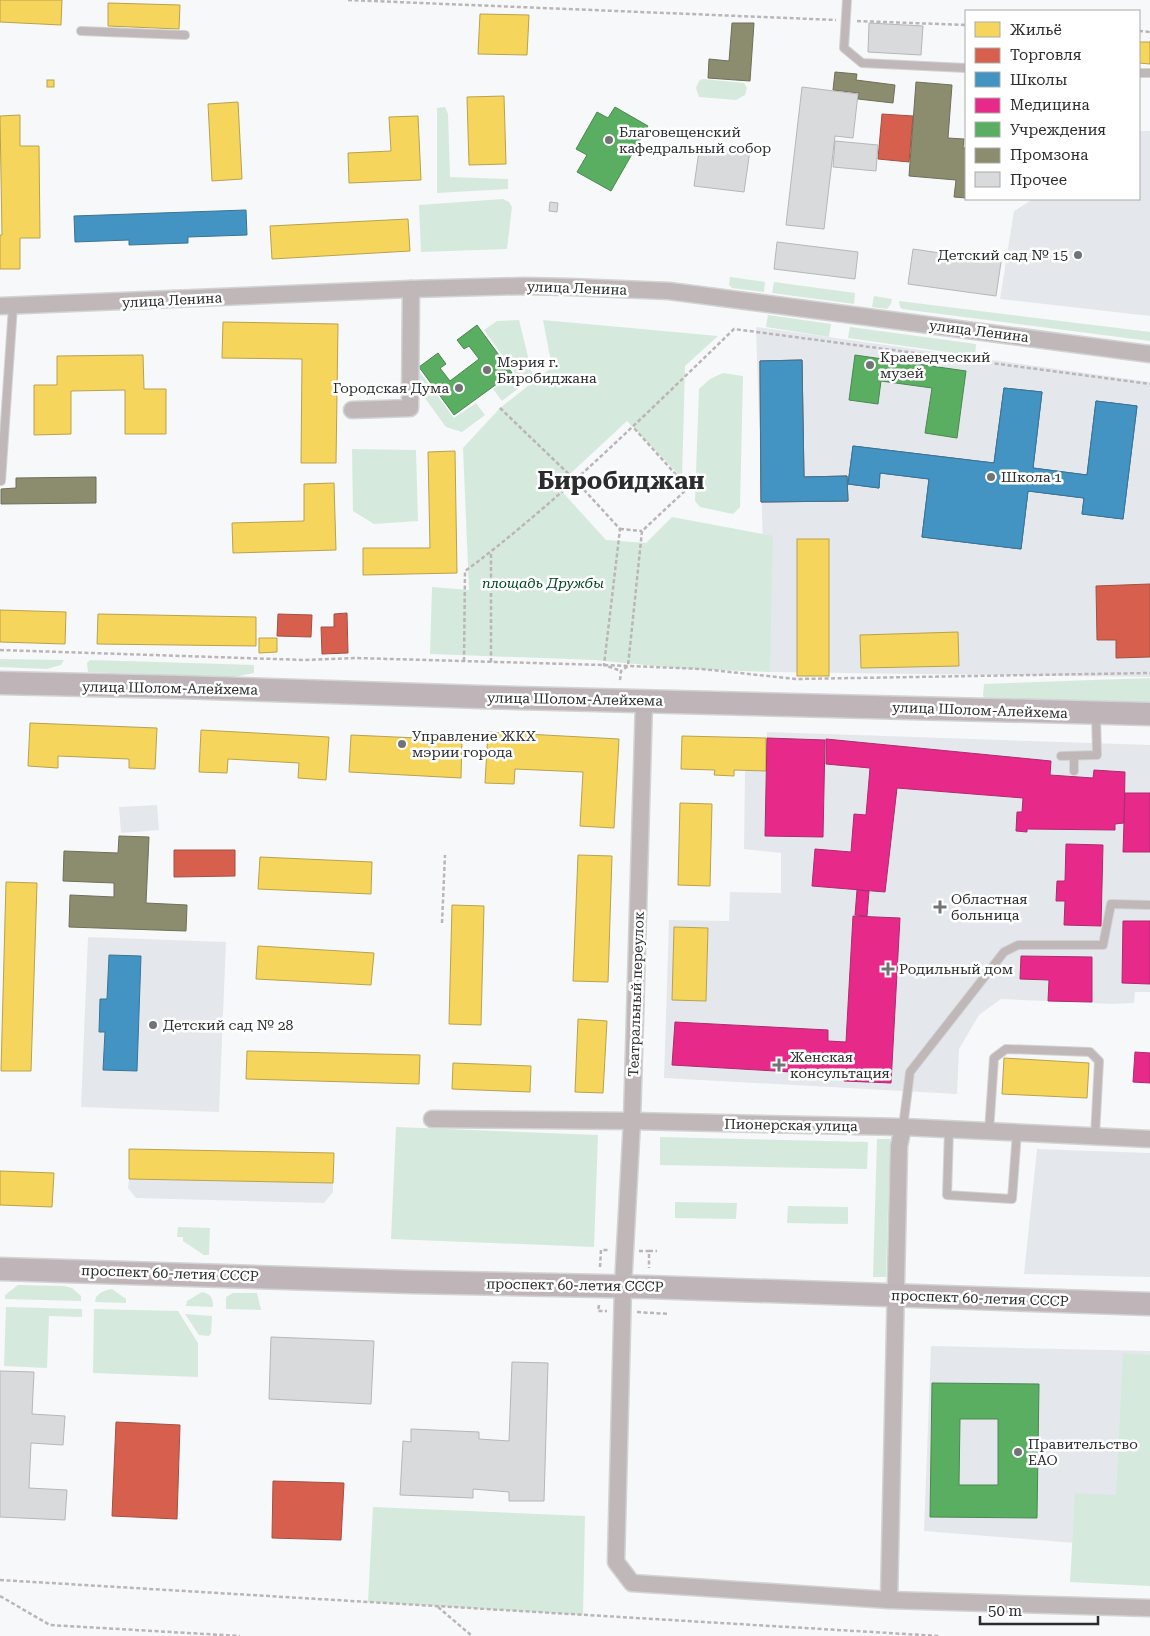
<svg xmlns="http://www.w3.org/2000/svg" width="1150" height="1636" viewBox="0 0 1150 1636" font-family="'Roboto Serif',serif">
  <rect width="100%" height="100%" fill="#f7f8f9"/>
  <g fill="#e4e8ed">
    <path d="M1139 131H1150V316L1000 299 1014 211 1033 199H1139Z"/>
    <path d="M756 327 1150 382V677L767 672Z"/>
    <path d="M767 732 1150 745V992H1135L1134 1003 1112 1004 1001 999 979 1015 959 1049 957 1094 664 1078 669 920 729 921 730 892 781 893V853L744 849 745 771H766Z"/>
    <path d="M157 805 159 830 121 833 119 807Z"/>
    <path d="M88 937 226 942 219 1112 81 1107Z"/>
    <path d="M1037 1149 1150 1153V1277L1024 1274Z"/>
    <path d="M129 1179 333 1183V1192L324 1203 136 1198 128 1188Z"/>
    <path d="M931 1346 1150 1351V1549L924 1531Z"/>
  </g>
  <g fill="#d5eadc">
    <path d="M703 79 744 83 747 88 745 95 736 100 699 97 696 88 699 81Z"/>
    <path d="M445 107 448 114 450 177 508 179V189L437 193V108Z"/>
    <path d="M503 199 509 202 512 207 507 249 421 252 419 205Z"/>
    <path d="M730 277 765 282 764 292 732 288 729 285Z"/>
    <path d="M774 282 855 293 854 304 772 293Z"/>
    <path d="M874 296 892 299 891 304 887 309 872 307Z"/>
    <path d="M899 301 1150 332V341L902 309 900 307Z"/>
    <path d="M768 315 831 324 829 337 766 327Z"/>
    <path d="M519 320 533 377 502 401 493 389 515 373 484 330 497 321Z"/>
    <path d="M543 320 718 336 685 366 682 478 627 421 557 486 606 540 646 543 672 517 773 536 770 672 686 669 595 660 430 654 432 587 469 590 463 448 500 408 552 367Z"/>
    <path d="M850 327 976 344 975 356 848 338Z"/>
    <path d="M416 367 454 418 476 403 485 415 462 432 446 427 414 383Z"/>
    <path d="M723 373 743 376 740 507 733 514 700 507 695 501 699 389 710 379Z"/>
    <path d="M352 449 416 450 418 521 374 524 353 511Z"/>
    <path d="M0 659 64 660 61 665 47 669 0 667Z"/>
    <path d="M90 660 254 665V673L229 678 88 672 87 663Z"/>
    <path d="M1150 678V704L987 700 983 696 984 684Z"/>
    <path d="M396 1127 598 1135 594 1247 391 1239Z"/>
    <path d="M660 1137 868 1142 867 1169 660 1165Z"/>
    <path d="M877 1139H890L886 1277H873Z"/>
    <path d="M675 1202 737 1203 736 1219 675 1218Z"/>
    <path d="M788 1206 848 1207V1224L787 1223Z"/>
    <path d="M178 1227 210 1228 209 1255H204L183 1241V1237H177Z"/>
    <path d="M18 1285 64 1286 72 1288 81 1296V1301L5 1299V1295Z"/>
    <path d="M112 1289 126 1299V1303L95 1302 96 1297C101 1292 105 1290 112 1289Z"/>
    <path d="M202 1292C211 1294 213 1298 213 1307L186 1306 187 1301Z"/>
    <path d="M233 1293H257L261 1310 226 1309V1297Z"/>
    <path d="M6 1307 82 1309V1317L49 1316 47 1368 4 1366Z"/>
    <path d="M94 1309 178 1311 198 1343V1377L93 1373Z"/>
    <path d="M185 1314 212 1316 211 1333 209 1336 199 1335Z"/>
    <path d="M1123 1353 1150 1355V1586L1070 1582 1075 1493 1116 1495Z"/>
    <path d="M373 1507 585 1516 583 1615 368 1602Z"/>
  </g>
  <g fill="#f6d55c" stroke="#b9a24e">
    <path d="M0 0H62L61 25 0 22Z"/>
    <path d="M108 3 180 5 179 29 108 26Z"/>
    <path d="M480 14 529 15 527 55 478 54Z"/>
    <path d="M1139 42H1150V64L1139 63Z"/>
    <rect x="47" y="80" width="7" height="7"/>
    <path d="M504 96 506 164 469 165 467 97Z"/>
    <path d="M238 102 242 179 212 181 208 104Z"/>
    <path d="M20 115V146H39L40 238H20V269H0V235H2L0 116Z"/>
    <path d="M418 116 421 180 349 183 348 153 391 151 389 117Z"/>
    <path d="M408 219 410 251 272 259 270 226Z"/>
    <path d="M223 322 338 324 336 463H301L302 359 222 358Z"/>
    <path d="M143 355 144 389H166V434H125V390L71 391V434L34 435V385H57V356Z"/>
    <path d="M455 451 457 573 363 575V548H430L428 452Z"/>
    <path d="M334 483 336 550 233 553 232 523 304 521V484Z"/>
    <rect x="797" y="539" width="32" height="137"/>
    <path d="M0 610 66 612 65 644 0 642Z"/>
    <path d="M98 614 256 617V646L97 644Z"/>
    <path d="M958 632 959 666 861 668 860 635Z"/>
    <path d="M259 638H277V652L259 653Z"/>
    <path d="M30 723 157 728 155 769 129 768V759L58 756V768L28 766Z"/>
    <path d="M201 730 329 737 326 780 298 778 299 763 228 759 227 773 199 772Z"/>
    <path d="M488 732 619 739 614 828 580 826 583 772 515 769 514 784 485 783Z"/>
    <path d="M351 735 462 740 461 778 349 772Z"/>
    <path d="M682 736 766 738V771L734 770V776L714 775 715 770 681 769Z"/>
    <path d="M680 803 712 804 710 886 678 885Z"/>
    <path d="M578 855 612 856 608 982 573 981Z"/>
    <path d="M260 857 372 862 371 894 258 889Z"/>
    <path d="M6 882 37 883 31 1071H1Z"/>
    <path d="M452 905 484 906 481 1025 449 1024Z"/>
    <path d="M674 927 708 928 706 1001 672 1000Z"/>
    <path d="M258 946 374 953 371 985 256 979Z"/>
    <path d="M578 1019 607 1021 603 1093 575 1092Z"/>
    <path d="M247 1051 420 1055 419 1084 246 1079Z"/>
    <path d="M1004 1058 1089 1063 1087 1098 1002 1094Z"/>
    <path d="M453 1063 531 1066 530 1092 452 1089Z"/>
    <path d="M129 1149 334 1153 333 1183 129 1179Z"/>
    <path d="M0 1171 54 1173 52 1207 0 1205Z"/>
  </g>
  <g fill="#d6604d" stroke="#a35043">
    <path d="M882 114 913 116 909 162 878 159Z"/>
    <path d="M802 360 804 477 847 476 848 501 761 502 760 361Z"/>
    <path d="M1150 584V657L1116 658V640H1097L1096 586Z"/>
    <path d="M347 613 348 653 322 654 321 627H334V614Z"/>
    <path d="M278 614 312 615 311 637 277 636Z"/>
    <path d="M174 850H235V876L174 877Z"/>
    <path d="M116 1422 180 1425 177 1519 112 1516Z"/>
    <path d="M273 1481 344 1483 341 1540 272 1538Z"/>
  </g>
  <g fill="#4393c3" stroke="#3c7496">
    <path d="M246 210 247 235 188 237V243L129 245V240L75 242 74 216Z"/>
    <path d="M802 360 804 477 847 476 848 501 761 502 760 361Z"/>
    <path d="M1004 388 1042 392 1033 468 1087 475 1096 401 1137 406 1123 519 1082 514 1084 498 1028 491 1021 549 922 537 929 479 880 473 879 488 848 484 853 446 994 463Z"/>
    <path d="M1004 388 1042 392 1033 468 1087 475 1096 401 1137 406 1123 519 1082 514 1084 498 1028 491 1021 549 922 537 929 479 880 473 879 488 848 484 853 446 994 463Z"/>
    <path d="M109 955 141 956 137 1071 103 1070 105 1032H99L100 999H107Z"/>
  </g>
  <g fill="#e7298a" stroke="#af2a6e">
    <path d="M767 738 825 740 823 837 765 836Z"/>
    <path d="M826 739 1051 761 1050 775 1093 778 1094 770 1125 772 1124 823 1115 824V830L1027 829V832L1016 831 1017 812H1022L1023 798 897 788 885 892 812 886 815 849 851 852 854 814 866 815 870 768 826 764Z"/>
    <path d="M1125 793H1150V852H1123Z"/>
    <path d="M1066 844 1103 845 1101 926 1064 925 1065 901H1056L1057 881H1065Z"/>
    <path d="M857 890 869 891 867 916 855 915Z"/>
    <path d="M853 916 900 918 891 1083 844 1081V1075L672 1065 675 1022 828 1030V1041L846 1042Z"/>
    <path d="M1123 921H1150V984L1122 983Z"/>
    <path d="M1021 956 1092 957V1002L1048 1001 1049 980 1020 979Z"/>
    <path d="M1135 1052 1150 1053V1083L1133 1082Z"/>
  </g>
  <g fill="#5aae61" stroke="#4c8751" fill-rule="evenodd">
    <path d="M615 107 648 126 611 191 577 172 587 155 576 149 597 112 608 118Z"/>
    <path d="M477 325 512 373 454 415 419 367 438 353 446 364 440 368 450 381 479 359 469 346 464 349 457 340Z"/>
    <path d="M855 355 966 371 957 438 925 433 932 388 881 381 878 404 849 400Z"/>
    <path d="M932 1383 1039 1384 1037 1518 930 1517ZM960 1419H998V1485H959Z"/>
  </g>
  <g fill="#8c8c6e" stroke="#6f6f5a">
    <path d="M732 23H754L750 81 708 78 709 59 729 61Z"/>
    <path d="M835 72 857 74 856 80 895 85 893 103 858 99 859 93 833 90Z"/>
    <path d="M916 82 952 85 948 138 964 139 963 148H966V198L954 197 956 180 909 176Z"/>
    <path d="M96 477V503L1 504V489L16 488V478Z"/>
    <path d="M119 836 149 837 146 903 187 905 186 931 69 927 70 895 114 897V883L63 881 64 851 118 853Z"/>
  </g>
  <g fill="#d9dadb" stroke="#b7b7b8">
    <path d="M869 23 923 26 921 55 868 52Z"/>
    <path d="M802 87 858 94 853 138 835 136 824 229 786 225Z"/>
    <path d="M835 141 878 145 876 171 833 167Z"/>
    <path d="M700 144 750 150 744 192 694 186Z"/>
    <path d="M550 202 558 203 557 212 549 211Z"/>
    <path d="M777 242 858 252 855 279 774 269Z"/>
    <path d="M913 249 1001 262 996 296 908 284Z"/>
    <path d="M271 1337 374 1341 371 1404 269 1399Z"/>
    <path d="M512 1362 548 1363 544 1501H509V1492L473 1489V1498L400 1495 403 1441 411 1442V1429L479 1432V1439L509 1441Z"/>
    <path d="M0 1371 34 1372 32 1414 65 1416 63 1445 31 1443 29 1488 67 1490 65 1520 0 1517Z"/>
  </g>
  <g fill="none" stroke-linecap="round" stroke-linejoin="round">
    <g stroke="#d2d3d4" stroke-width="10">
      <g id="service">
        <path d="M847 0 844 48 862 63 966 68"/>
        <path d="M81 31 185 35"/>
        <path d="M1139 73H1150"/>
        <path d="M1 481 13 306"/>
        <path d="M1061 756 1097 755 1096 715"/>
        <path d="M1074 771V756"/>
        <path d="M903 1127 910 1072 1004 952 1018 945H1103L1111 904 1150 905"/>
        <path d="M949 1129 947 1195 1012 1199 1017 1132"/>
        <path d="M989 1131 994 1058 1006 1049 1090 1052 1099 1061 1095 1136"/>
      </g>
    </g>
    <g stroke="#d2d3d4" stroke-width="19">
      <g id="minor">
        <path d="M0 306 411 289 523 286 571 287 669 291 1150 354"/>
        <path d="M352 410 410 408 411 289"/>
        <path d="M644 701 632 1121 623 1286 616 1562 632 1583 889 1600 1150 1608"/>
        <path d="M432 1119 632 1121 903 1127 1150 1139"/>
        <path d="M889 1600 899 1146 903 1127"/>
      </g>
    </g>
    <g stroke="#d2d3d4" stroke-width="25">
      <g id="secondary">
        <path d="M0 683 178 687 481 697 1150 714"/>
        <path d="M0 1269 412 1282 648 1287 1150 1304"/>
      </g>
    </g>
    <g stroke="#bbb5b7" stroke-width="2.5" stroke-dasharray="4 2.5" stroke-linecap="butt">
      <path d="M348 0 836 20"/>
      <path d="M857 21 966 25"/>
      <path d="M1139 31 1150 32"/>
      <path d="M500 408 575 480 620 529 604 665 621 671"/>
      <path d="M620 529 642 531"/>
      <path d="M0 650 305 660 356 658 604 665 702 669 796 679 1150 673"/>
      <path d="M464 661 465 571C494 550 521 527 548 504 612 448 673 388 734 329L1150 384"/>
      <path d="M491 662V552"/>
      <path d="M620 680 621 671 628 666 642 531 688 488 633 427"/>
      <path d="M442 923 445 855"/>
      <path d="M639 1251H649V1268"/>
      <path d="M649 1251H657"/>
      <path d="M600 1267 601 1250H609"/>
      <path d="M599 1305 598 1311H607"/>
      <path d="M637 1312 669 1314"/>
      <path d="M0 1580 939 1636"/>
      <path d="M0 1596 50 1625 240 1636"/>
      <path d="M438 1607 472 1636"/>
    </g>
    <use href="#service" stroke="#c0b7b8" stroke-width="8"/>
    <use href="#minor" stroke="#c0b7b8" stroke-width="16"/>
    <use href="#secondary" stroke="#bfb5b8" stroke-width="22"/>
  </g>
  <g fill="#727374" stroke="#fff" stroke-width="2">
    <circle cx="609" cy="140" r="5"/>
    <circle cx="1078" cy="255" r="5"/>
    <circle cx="870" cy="365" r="5"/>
    <circle cx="487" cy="370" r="5"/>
    <circle cx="459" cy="388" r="5"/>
    <circle cx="991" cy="477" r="5"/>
    <circle cx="402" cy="744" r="5"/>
    <path d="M937.5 899.5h5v5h5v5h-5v5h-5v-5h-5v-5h5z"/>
    <path d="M885.5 961.5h5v5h5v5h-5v5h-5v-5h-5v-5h5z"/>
    <circle cx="153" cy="1025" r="5"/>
    <path d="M776.5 1057.5h5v5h5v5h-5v5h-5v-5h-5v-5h5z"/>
    <circle cx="1018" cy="1452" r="5"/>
  </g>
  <g text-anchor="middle" stroke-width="5" stroke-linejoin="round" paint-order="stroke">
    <g font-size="14" fill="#2b2c2d" stroke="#fff" text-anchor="start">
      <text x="619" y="137">Благовещенский<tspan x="619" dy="16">кафедральный собор</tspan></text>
      <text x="1068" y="260" text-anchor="end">Детский сад № 15</text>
      <text x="880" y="362">Краеведческий<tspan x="880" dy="16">музей</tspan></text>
      <text x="497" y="367">Мэрия г.<tspan x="497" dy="16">Биробиджана</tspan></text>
      <text x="449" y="393" text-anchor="end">Городская Дума</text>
      <text x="1001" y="482">Школа 1</text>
      <text x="412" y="741">Управление ЖКХ<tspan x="412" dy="16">мэрии города</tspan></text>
      <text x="951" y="904">Областная<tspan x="951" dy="16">больница</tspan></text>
      <text x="899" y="974">Родильный дом</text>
      <text x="163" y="1030">Детский сад № 28</text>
      <text x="790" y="1062">Женская<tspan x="790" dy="16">консультация</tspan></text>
      <text x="1028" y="1449">Правительство<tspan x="1028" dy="16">ЕАО</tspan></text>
    </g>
    <g font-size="14" fill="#2b2c2d" stroke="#fff">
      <text transform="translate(577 288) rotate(2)" y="5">улица Ленина</text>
      <text transform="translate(172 300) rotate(-3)" y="5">улица Ленина</text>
      <text transform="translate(979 331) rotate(7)" y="5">улица Ленина</text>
      <text transform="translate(170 688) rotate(1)" y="5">улица Шолом-Алейхема</text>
      <text transform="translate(575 699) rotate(1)" y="5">улица Шолом-Алейхема</text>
      <text transform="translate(980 710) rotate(2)" y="5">улица Шолом-Алейхема</text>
      <text transform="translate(636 994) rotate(-88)" y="5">Театральный переулок</text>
      <text transform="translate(791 1125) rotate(1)" y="5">Пионерская улица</text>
      <text transform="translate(170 1273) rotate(2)" y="5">проспект 60-летия СССР</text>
      <text transform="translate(575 1285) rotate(1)" y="5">проспект 60-летия СССР</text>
      <text transform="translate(980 1298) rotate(2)" y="5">проспект 60-летия СССР</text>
    </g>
    <g font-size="14" font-style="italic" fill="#042" stroke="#fff">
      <text x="543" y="588">площадь Дружбы</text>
    </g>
    <g font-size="24" font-weight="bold" fill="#2b2c2d" stroke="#fff">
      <text x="621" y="489">Биробиджан</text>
    </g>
  </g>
  <rect x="965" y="10" width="175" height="190" fill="#ffffff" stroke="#aaabab"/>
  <rect x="975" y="22" width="25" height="15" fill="#f6d55c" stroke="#aaabab"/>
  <text x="1010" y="35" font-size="15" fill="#2b2c2d">Жильё</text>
  <rect x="975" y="48" width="25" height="15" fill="#d6604d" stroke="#aaabab"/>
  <text x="1010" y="60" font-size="15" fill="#2b2c2d">Торговля</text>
  <rect x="975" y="72" width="25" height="15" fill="#4393c3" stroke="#aaabab"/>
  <text x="1010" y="85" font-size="15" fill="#2b2c2d">Школы</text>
  <rect x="975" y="98" width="25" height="15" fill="#e7298a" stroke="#aaabab"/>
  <text x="1010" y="110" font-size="15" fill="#2b2c2d">Медицина</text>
  <rect x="975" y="122" width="25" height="15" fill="#5aae61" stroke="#aaabab"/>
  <text x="1010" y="135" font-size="15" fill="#2b2c2d">Учреждения</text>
  <rect x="975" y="148" width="25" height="15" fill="#8c8c6e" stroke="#aaabab"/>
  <text x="1010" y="160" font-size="15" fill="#2b2c2d">Промзона</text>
  <rect x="975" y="172" width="25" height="15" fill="#d9dadb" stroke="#aaabab"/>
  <text x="1010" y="185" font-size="15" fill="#2b2c2d">Прочее</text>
  <path d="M980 1616v8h118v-8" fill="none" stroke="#2b2c2d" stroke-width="2.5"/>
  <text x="988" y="1616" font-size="15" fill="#2b2c2d" stroke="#ffffff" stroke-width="4" paint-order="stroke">50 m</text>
</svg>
